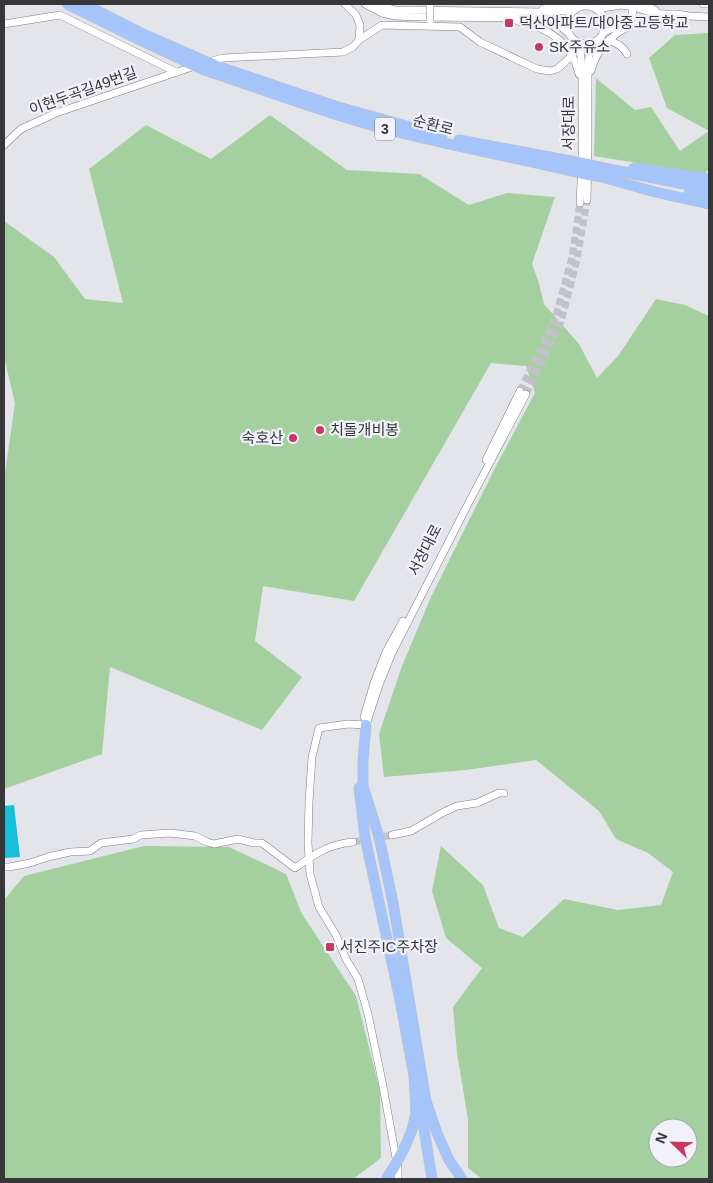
<svg xmlns="http://www.w3.org/2000/svg" width="713" height="1183" viewBox="0 0 713 1183" font-family="Helvetica,'Noto Sans KR',sans-serif">
  <rect width="100%" height="100%" fill="#e4e5eb"/>
  <g fill="#a4d0a0" fill-rule="evenodd">
    <path d="M709 33V131L667 108 649 58 675 35Z"/>
    <path d="M596 78 635 110 651 107 680 151 709 131V168L705 174 594 156Z"/>
    <path d="M270 115 347 170 419 174 469 205 507 193 555 197 532 264 538 280 544 304 579 344 597 378 618 356 656 299 685 305 709 316V1179H482L468 1168V1119L457 1053 453 1007 482 968 446 938 432 891 441 846 483 885 499 928 523 937 564 899 618 910 661 905 673 872 648 853 616 839 599 811 536 760 466 770 384 777 379 734 402 666 431 597 497 464 535 393 526 366 491 363 354 601 263 586 255 641 302 677 262 730 110 667 102 754 4 789V480L15 403 4 357V221L54 257 85 299 123 303 89 169 146 125 211 159ZM658 1128H688V1158H658Z"/>
    <path d="M144 846 229 847 286 874 302 914 356 996 380 1091 381 1158 353 1179H71L62 1178H4V900L24 876Z"/>
  </g>
  <path fill="#16c0d9" d="M14 805 20 857 4 858V806Z"/>
  <g fill="none" stroke-linecap="round" stroke-linejoin="round">
    <g stroke="#c1c2c8" stroke-width="7" stroke-dasharray="7 3.5" stroke-linecap="butt">
      <path d="M520 391 555 319 572 258 580 203"/>
      <path d="M526 394 561 322 577 260 587 200"/>
      <path d="M353 842 392 835"/>
    </g>
    <g stroke="#7d7e84" stroke-width="8">
      <g id="minor">
        <path d="M365 4 382 13 395 16 421 17 544 18 557 23 568 33"/>
        <path d="M376 4 395 10H410L544 12 575 10"/>
        <path d="M642 4 655 10"/>
        <path d="M703 4H709"/>
        <circle cx="586" cy="25" r="19"/>
        <path d="M543 9C554 6 564 5 575 8"/>
        <path d="M596 9 621 5 634 7 653 13 664 14H677L689 16 709 17"/>
        <path d="M518 21C548 27 572 43 579 74"/>
        <path d="M645 21 676 20 686 17"/>
        <path d="M4 24 60 15 176 72"/>
        <path d="M624 24 632 15 634 4"/>
        <path d="M603 32 624 24 632 23"/>
        <path d="M359 40 382 25 460 27 480 42 537 69 550 71 557 69 564 63 572 55"/>
        <path d="M609 40C617 44 623 46 627 54"/>
        <path d="M579 43C583 62 582 82 582 101 583 135 582 169 580 203"/>
        <path d="M208 62 223 58 343 52 353 47 359 40 360 25 356 15 345 4"/>
        <path d="M591 71C596 50 613 32 633 25 638 23 644 22 649 21"/>
        <path d="M4 145 21 129 56 113 195 66"/>
        <path d="M587 200 588 145V66L589 55 594 42"/>
        <path d="M486 460 520 391"/>
        <path d="M364 717 374 683 386 652 403 621"/>
        <path d="M392 835 411 831 444 812 457 806 477 803 499 793H504"/>
        <path d="M4 867H9L30 863 48 857 70 852 90 851 101 843 133 839 141 835 170 833 195 836 207 842 214 844 238 839 254 843H262L295 868C314 854 330 844 353 842"/>
        <path d="M398 1179V1169L382 1081 368 1014 358 979 346 959 336 935 319 907 310 874 308 843 309 802 312 757 319 728 348 724 366 725 379 685 392 653 468 504 526 394"/>
      </g>
    </g>
    <g stroke="#c3c3c4" stroke-width="11">
      <g id="highway">
        <path d="M214 65 335 106 442 136"/>
        <path d="M204 70C262 89 319 111 378 127 442 144 507 156 571 171"/>
        <path d="M459 140 571 161"/>
        <path d="M604 168 709 189"/>
        <path d="M634 168 709 179"/>
        <path d="M602 177 655 192 709 204"/>
        <path d="M689 193 709 197"/>
        <path d="M366 725 363 761V786L379 837 393 903 426 1101 437 1133 449 1160 462 1179"/>
        <path d="M359 788 365 837 400 1000 414 1076 416 1113 412 1130"/>
        <path d="M420 1104 432 1179"/>
      </g>
    </g>
    <use href="#minor" stroke="#fff" stroke-width="7"/>
    <use href="#highway" stroke="#a4c4fa" stroke-width="10"/>
    <g stroke="#7d7e84" stroke-width="8" stroke-linecap="butt">
      <path id="minor-bridge" d="M430 21V4"/>
    </g>
    <g stroke="#c3c3c4" stroke-width="11" stroke-linecap="butt">
      <g id="highway-bridge">
        <path d="M67 4 140 40 204 70"/>
        <path d="M84 4 141 33 214 65"/>
        <path d="M571 161 604 168"/>
        <path d="M571 171 602 177"/>
        <path d="M386 1179C397 1164 405 1148 412 1130"/>
      </g>
    </g>
    <use href="#minor-bridge" stroke="#fff" stroke-width="7"/>
    <use href="#highway-bridge" stroke="#a4c4fa" stroke-width="10"/>
  </g>
  <g fill="#c63862" stroke="#f1f2f9" stroke-width="2">
    <rect x="504" y="18" width="10" height="10" rx="2.5"/>
    <circle cx="539" cy="47" r="5"/>
    <circle cx="320" cy="430" r="5"/>
    <circle cx="293" cy="438" r="5"/>
    <rect x="325" y="942" width="10" height="10" rx="2.5"/>
  </g>
  <g text-anchor="middle" stroke-width="4.5" stroke-linejoin="round" paint-order="stroke">
    <rect fill="#f1f2f9" stroke="#6f6f73" stroke-width="1" x="375" y="117.5" width="20" height="23" rx="4"/>
    <g font-size="14" font-weight="bold" fill="#37373a">
      <text x="385" y="134">3</text>
    </g>
    <g font-size="15" fill="#37373a" stroke="#f1f2f9" text-anchor="start">
      <text x="519" y="28">덕산아파트/대아중고등학교</text>
      <text x="549" y="52">SK주유소</text>
      <text x="330" y="435">치돌개비봉</text>
      <text x="283" y="443" text-anchor="end">숙호산</text>
      <text x="340" y="952">서진주IC주차장</text>
    </g>
    <g font-size="15" fill="#37373a" stroke="#f1f2f9">
      <text transform="translate(83 91) rotate(-20)" y="5">이현두곡길49번길</text>
      <text transform="translate(569 123) rotate(-90)" y="5">서장대로</text>
      <text transform="translate(433 125) rotate(14)" y="5">순환로</text>
      <text transform="translate(425 550) rotate(-63)" y="5">서장대로</text>
    </g>
  </g>
  <rect width="713" height="1183" fill="none" stroke="#37373a" stroke-width="10"/>
  <g transform="translate(673 1143) rotate(293)"><circle r="24" fill="#f1f2f9" stroke="#a7a7ad"/>
  <path d="M0-4L9 19L0 12L-9 19Z" fill="#c63862"/>
  <text y="-8" font-size="14" font-weight="bold" text-anchor="middle" fill="#37373a">N</text>
  </g>
</svg>
